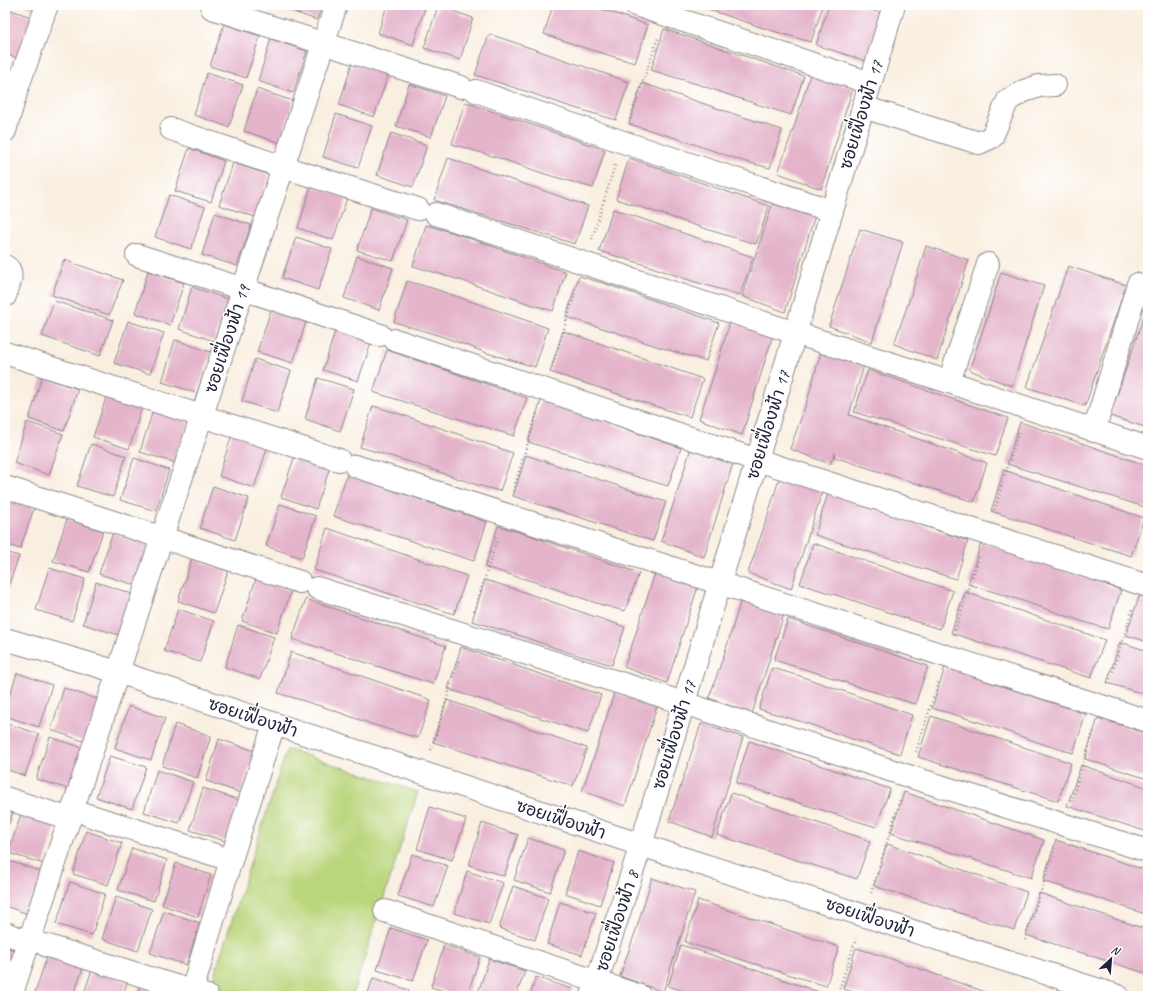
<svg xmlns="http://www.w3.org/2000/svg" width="1153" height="1001" viewBox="0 0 1153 1001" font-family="Caveat,'Playpen Sans Thai',sans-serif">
  <rect width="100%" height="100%" fill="#fff"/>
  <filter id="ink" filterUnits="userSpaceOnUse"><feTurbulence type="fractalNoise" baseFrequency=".025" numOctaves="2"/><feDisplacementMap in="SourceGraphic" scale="8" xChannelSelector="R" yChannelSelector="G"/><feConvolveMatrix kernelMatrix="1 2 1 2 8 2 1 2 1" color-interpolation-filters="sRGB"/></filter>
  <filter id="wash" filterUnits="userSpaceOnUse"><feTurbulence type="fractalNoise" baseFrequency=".012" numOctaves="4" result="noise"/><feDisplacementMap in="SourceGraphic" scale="16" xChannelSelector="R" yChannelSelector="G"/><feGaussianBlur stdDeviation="0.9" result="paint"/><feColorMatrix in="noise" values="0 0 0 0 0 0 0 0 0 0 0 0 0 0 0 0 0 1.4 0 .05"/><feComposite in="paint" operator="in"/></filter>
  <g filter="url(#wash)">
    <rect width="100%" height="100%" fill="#f9efe0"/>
    <path fill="#bad57a" stroke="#6e7c5a" d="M287 749 418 792 352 996H247L211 985Z"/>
    <g id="blocks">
      <g fill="#e4b4cb">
        <path d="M24 5H39L38 10Z"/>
        <path d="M283 5H322L317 20 282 8Z"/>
        <path d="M387 5H426L413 45 378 33Z"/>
        <path d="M553 5H590L648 25 635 63 588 49 544 34Z"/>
        <path d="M696 5H823L811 42 763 28Z"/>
        <path d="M829 5H854L881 13 866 61 816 45Z"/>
        <path d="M438 6 473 18 460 60 424 48Z"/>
        <path d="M5 8 37 19 24 60 5 54Z"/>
        <path d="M224 24 260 36 246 78 210 66Z"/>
        <path d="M664 29 804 76 791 115 744 100 700 85 651 70Z"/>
        <path d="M489 34 516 43 629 82 616 120 568 106 525 91 475 75Z"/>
        <path d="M271 39 307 51 293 93 258 81Z"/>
        <path d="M352 63 388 75 374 117 339 105Z"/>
        <path d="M207 73 243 85 229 127 194 115Z"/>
        <path d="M810 75 853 88 821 189 778 173 795 124Z"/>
        <path d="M642 83 782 130 770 168 746 162 679 139 629 124Z"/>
        <path d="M409 84 445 96 431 137 396 126Z"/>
        <path d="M257 89 293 101 280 143 244 131Z"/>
        <path d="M465 102 605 150 593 188 545 174 502 159 452 144Z"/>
        <path d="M336 114 372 126 358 168 323 157Z"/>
        <path d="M391 133 427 145 413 187 377 175Z"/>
        <path d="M189 148 224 161 211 202 175 191Z"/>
        <path d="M448 158 588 206 575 244 434 200Z"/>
        <path d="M629 158 769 206 756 244 709 230 665 215 616 199Z"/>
        <path d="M233 163 269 175 255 217 219 205Z"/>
        <path d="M311 186 347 198 333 240 298 228Z"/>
        <path d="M169 195 205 207 191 249 155 237Z"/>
        <path d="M774 199 816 212 785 312 742 296Z"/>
        <path d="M371 208 407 220 393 261 357 250Z"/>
        <path d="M613 209 753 257 740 295 692 281 649 266 599 251Z"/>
        <path d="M215 213 251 225 237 266 202 255Z"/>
        <path d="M426 225 454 233 566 272 553 311 530 304 463 281 413 266Z"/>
        <path d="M860 229 903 242 872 342 829 326Z"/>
        <path d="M296 237 332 249 318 290 282 278Z"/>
        <path d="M926 246 969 260 937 360 894 344 911 295Z"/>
        <path d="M357 256 393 268 379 310 344 298Z"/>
        <path d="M64 260 123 280 109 315 52 295Z"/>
        <path d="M1068 266 1126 285 1085 406 1027 387Z"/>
        <path d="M148 271 184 283 170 325 135 313Z"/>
        <path d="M1001 272 1044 286 1012 386 969 370 986 321Z"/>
        <path d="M579 276 606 284 719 323 706 361 659 347 615 332 566 317Z"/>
        <path d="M407 281 435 289 548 328 535 367 487 353 444 337 394 322Z"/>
        <path d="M192 287 228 299 214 341 179 329Z"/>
        <path d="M54 301 113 320 100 356 42 336Z"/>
        <path d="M1148 304V428L1110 416Z"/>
        <path d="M271 310 306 322 293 363 257 352Z"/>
        <path d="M128 321 164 333 150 374 114 363Z"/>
        <path d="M730 322 773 335 742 435 699 419 715 371Z"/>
        <path d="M336 328 372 340 358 381 323 370Z"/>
        <path d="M563 331 590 340 703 379 690 417 667 410 600 388 550 372Z"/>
        <path d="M175 340 211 352 197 393 162 382Z"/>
        <path d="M387 350 527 398 514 436 373 392Z"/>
        <path d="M821 352 864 365 849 415 987 463 974 502 834 457 835 453 830 464 790 449 807 401Z"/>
        <path d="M255 359 291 371 277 413 242 401Z"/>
        <path d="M868 370 1008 418 995 456 854 412Z"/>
        <path d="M42 377 78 389 64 431 29 419Z"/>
        <path d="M318 378 354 389 340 431 305 419Z"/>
        <path d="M107 395 142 407 129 449 93 437Z"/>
        <path d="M541 400 681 448 668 486 621 472 577 457 528 442Z"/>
        <path d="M373 406 400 414 513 453 500 491 477 485 410 462 360 447Z"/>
        <path d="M153 410 189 422 176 463 140 452Z"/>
        <path d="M27 422 63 434 49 475 14 463Z"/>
        <path d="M1020 422 1148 466V508L1007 464Z"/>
        <path d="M232 434 268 446 254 488 219 476Z"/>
        <path d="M91 444 126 456 113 497 77 486Z"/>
        <path d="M692 444 735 457 704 557 661 541 677 493Z"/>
        <path d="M295 455 330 467 316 509 281 497Z"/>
        <path d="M526 455 666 502 653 541 513 496Z"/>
        <path d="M134 458 169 470 156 511 120 500Z"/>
        <path d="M1004 470 1144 518 1131 556 991 511Z"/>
        <path d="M347 475 487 522 474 561 333 516Z"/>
        <path d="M780 476 823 489 791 589 748 573 765 524Z"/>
        <path d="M213 486 249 498 235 540 200 528Z"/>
        <path d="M828 493 968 541 956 579 815 535Z"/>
        <path d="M5 498 34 508 20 549 5 544Z"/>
        <path d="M280 504 316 516 302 558 266 546Z"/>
        <path d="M67 519 103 531 89 572 53 561Z"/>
        <path d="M498 526 526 534 639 573 625 611 602 605 535 582 485 567Z"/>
        <path d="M327 528 467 576 454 614 314 570Z"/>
        <path d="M113 532 149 544 135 585 99 574Z"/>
        <path d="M813 543 953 591 940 629 917 622 849 599 800 584Z"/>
        <path d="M981 543 1008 551 1121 590 1108 629 1084 622 1017 599 968 584Z"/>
        <path d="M5 552 19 556 5 596Z"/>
        <path d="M192 559 228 571 214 613 178 601Z"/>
        <path d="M49 568 85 579 72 621 36 610Z"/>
        <path d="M656 570 699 583 667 683 624 667 633 642Z"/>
        <path d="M256 579 291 591 277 633 242 621Z"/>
        <path d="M485 580 512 588 625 627 612 665 564 651 521 636 472 621Z"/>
        <path d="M96 582 132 594 119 635 83 624Z"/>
        <path d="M965 592 1105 640 1091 678 951 633Z"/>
        <path d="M1140 594 1148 596V642L1126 635Z"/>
        <path d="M306 599 446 646 433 684 292 639Z"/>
        <path d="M741 600 784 614 752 714 709 698 726 649Z"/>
        <path d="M178 609 214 621 200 662 164 651Z"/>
        <path d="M788 619 928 666 915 704 868 690 824 675 774 660Z"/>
        <path d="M238 625 274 637 260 679 225 667Z"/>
        <path d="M1120 642 1148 651V695L1107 683Z"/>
        <path d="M461 647 601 695 588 733 448 689Z"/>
        <path d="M291 652 318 661 431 700 418 738 371 724 327 708 278 693Z"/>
        <path d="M945 667 1086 714 1073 753 1049 746 982 723 932 708Z"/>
        <path d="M772 668 800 676 912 715 900 754 852 739 809 724 759 709Z"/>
        <path d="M17 673 52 685 39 727 5 716V710Z"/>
        <path d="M64 688 100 700 86 742 51 730Z"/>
        <path d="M614 693 657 706 625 806 582 791 599 742Z"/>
        <path d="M447 700 587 748 573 786 433 742Z"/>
        <path d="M129 706 165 718 151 760 115 748Z"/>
        <path d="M931 716 1071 763 1058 801 918 757Z"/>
        <path d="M1098 718 1148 734V779L1085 759Z"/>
        <path d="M5 723 39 734 25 776 5 769Z"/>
        <path d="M175 724 211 736 197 778 162 766Z"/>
        <path d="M701 724 743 737 712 837 669 821Z"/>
        <path d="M50 737 86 749 72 790 36 779Z"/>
        <path d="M219 739 255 751 241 793 206 781Z"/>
        <path d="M749 741 890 789 876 827 736 783Z"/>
        <path d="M110 756 146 767 132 809 96 797Z"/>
        <path d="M1081 765 1148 788V832L1067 806Z"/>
        <path d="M157 770 193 782 179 823 144 812Z"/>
        <path d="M203 788 239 800 225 841 190 830Z"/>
        <path d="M904 792 1044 840 1031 878 891 833Z"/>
        <path d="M731 793 870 841 857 879 717 835Z"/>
        <path d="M430 807 466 819 452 860 417 849Z"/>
        <path d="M5 809 13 812 5 835Z"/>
        <path d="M22 811 57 823 44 864 8 853Z"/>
        <path d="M482 823 518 835 504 876 469 865Z"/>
        <path d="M86 831 122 843 108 885 73 874Z"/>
        <path d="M528 838 564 850 550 892 514 880Z"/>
        <path d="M1056 840 1148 871V915L1092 896 1043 881Z"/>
        <path d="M887 844 1027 892 1014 930 874 886Z"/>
        <path d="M132 848 167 860 154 901 118 890Z"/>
        <path d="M578 851 614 863 600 905 565 893Z"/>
        <path d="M412 854 448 866 434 907 398 896Z"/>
        <path d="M9 861 45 873 31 915 5 906V873Z"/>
        <path d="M176 863 211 875 198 917 162 905Z"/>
        <path d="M467 871 503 883 489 924 454 913Z"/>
        <path d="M652 878 695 892 663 992 620 976 637 927Z"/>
        <path d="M70 882 105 894 92 935 56 924Z"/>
        <path d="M513 886 548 898 535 940 499 928Z"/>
        <path d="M1039 893 1066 902 1148 930V974L1026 935Z"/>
        <path d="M116 897 152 909 138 951 102 939Z"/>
        <path d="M698 900 839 947 826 986 685 942Z"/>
        <path d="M560 902 596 913 582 955 547 944Z"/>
        <path d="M164 911 200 923 186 965 150 953Z"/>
        <path d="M391 928 427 940 413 981 377 970Z"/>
        <path d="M444 945 480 957 467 996H459L431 987Z"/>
        <path d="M681 945 709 954 822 993 820 996H700L668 986Z"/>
        <path d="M5 947 17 951 5 988Z"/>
        <path d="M856 948 883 956 997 996H866L843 989Z"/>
        <path d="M47 956 83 968 73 996H34Z"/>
        <path d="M489 959 525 971 516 996H477Z"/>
        <path d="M92 970 127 982 123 996H83Z"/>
        <path d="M536 977 572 989 570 996H530Z"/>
        <path d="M373 978 409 990 407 996H367Z"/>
        <path d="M140 986 169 996H137Z"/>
      </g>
    </g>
  </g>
  <g filter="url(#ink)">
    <use href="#blocks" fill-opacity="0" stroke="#8e888e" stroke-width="1"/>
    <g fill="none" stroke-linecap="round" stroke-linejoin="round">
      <g stroke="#8e888e" stroke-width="24">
        <g id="street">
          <path d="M636 5 870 83"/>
          <path d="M212 8 461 87"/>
          <path d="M476 91 623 142 832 211"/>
          <path d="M863 107 979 143 992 137 1000 118 1008 100 1024 91 1039 86 1055 85"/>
          <path d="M171 129 283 167 418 209"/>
          <path d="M5 131 18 86 47 5"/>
          <path d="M436 214 795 333 949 382 1148 448"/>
          <path d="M137 255 243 289 380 335"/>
          <path d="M5 266C16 272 8 286 5 296"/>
          <path d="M395 340 757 460 1148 586"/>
          <path d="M5 353 339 460"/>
          <path d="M949 382 988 264"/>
          <path d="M1094 431 1138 284"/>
          <path d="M355 466C620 550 883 637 1148 721"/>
          <path d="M5 487 300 582"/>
          <path d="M317 588 684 703 908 776 1148 851"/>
          <path d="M5 639 118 672 641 845 1118 996"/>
          <path d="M5 798 70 819"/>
          <path d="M88 815 231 860"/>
          <path d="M385 911 640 996"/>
          <path d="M5 933 29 942"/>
          <path d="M45 945 207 996"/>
          <path d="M192 991 231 860 274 724"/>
          <path d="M11 996 118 672 336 5"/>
          <path d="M592 996 641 845 894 5"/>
        </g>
      </g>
      <g stroke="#8e888e" stroke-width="2.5" stroke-dasharray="1 3" stroke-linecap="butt">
        <path d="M630 119 658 38"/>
        <path d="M592 239 615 165"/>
        <path d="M552 367 577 287"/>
        <path d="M513 491 537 413"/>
        <path d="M994 510 1019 431"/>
        <path d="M474 611 498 537"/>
        <path d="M954 634 979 557"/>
        <path d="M1109 683 1133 608"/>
        <path d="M431 750 459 659"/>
        <path d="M916 752 939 680"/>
        <path d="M1071 801 1094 730"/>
        <path d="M871 893 900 800"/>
        <path d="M1025 940 1055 848"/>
        <path d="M837 996 856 939"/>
        <path d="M1007 996 1010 989"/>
      </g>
      <use href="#street" stroke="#fff" stroke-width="22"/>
    </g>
  </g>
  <g text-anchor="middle" stroke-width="3.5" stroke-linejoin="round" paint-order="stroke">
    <g font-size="17" fill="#22223b" stroke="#fff">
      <text transform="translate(861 115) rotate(-73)" y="6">ซอยเฟื่องฟ้า 17</text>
      <text transform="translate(227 339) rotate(-72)" y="6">ซอยเฟื่องฟ้า 19</text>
      <text transform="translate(768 425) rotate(-73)" y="6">ซอยเฟื่องฟ้า 17</text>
      <text transform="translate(253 717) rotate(18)" y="6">ซอยเฟื่องฟ้า</text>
      <text transform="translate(674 735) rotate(-73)" y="6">ซอยเฟื่องฟ้า 17</text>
      <text transform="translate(561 819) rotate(18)" y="6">ซอยเฟื่องฟ้า</text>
      <text transform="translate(870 917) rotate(18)" y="6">ซอยเฟื่องฟ้า</text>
      <text transform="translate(617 921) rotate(-72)" y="6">ซอยเฟื่องฟ้า 8</text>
    </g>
  </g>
  <rect width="1153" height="1001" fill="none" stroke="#fff" stroke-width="20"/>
  <g transform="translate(1111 959) rotate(26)" stroke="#ffffff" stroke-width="3" paint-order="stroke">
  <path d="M0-3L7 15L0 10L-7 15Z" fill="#22223b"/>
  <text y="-6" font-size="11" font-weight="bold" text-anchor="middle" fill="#22223b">N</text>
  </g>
</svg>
